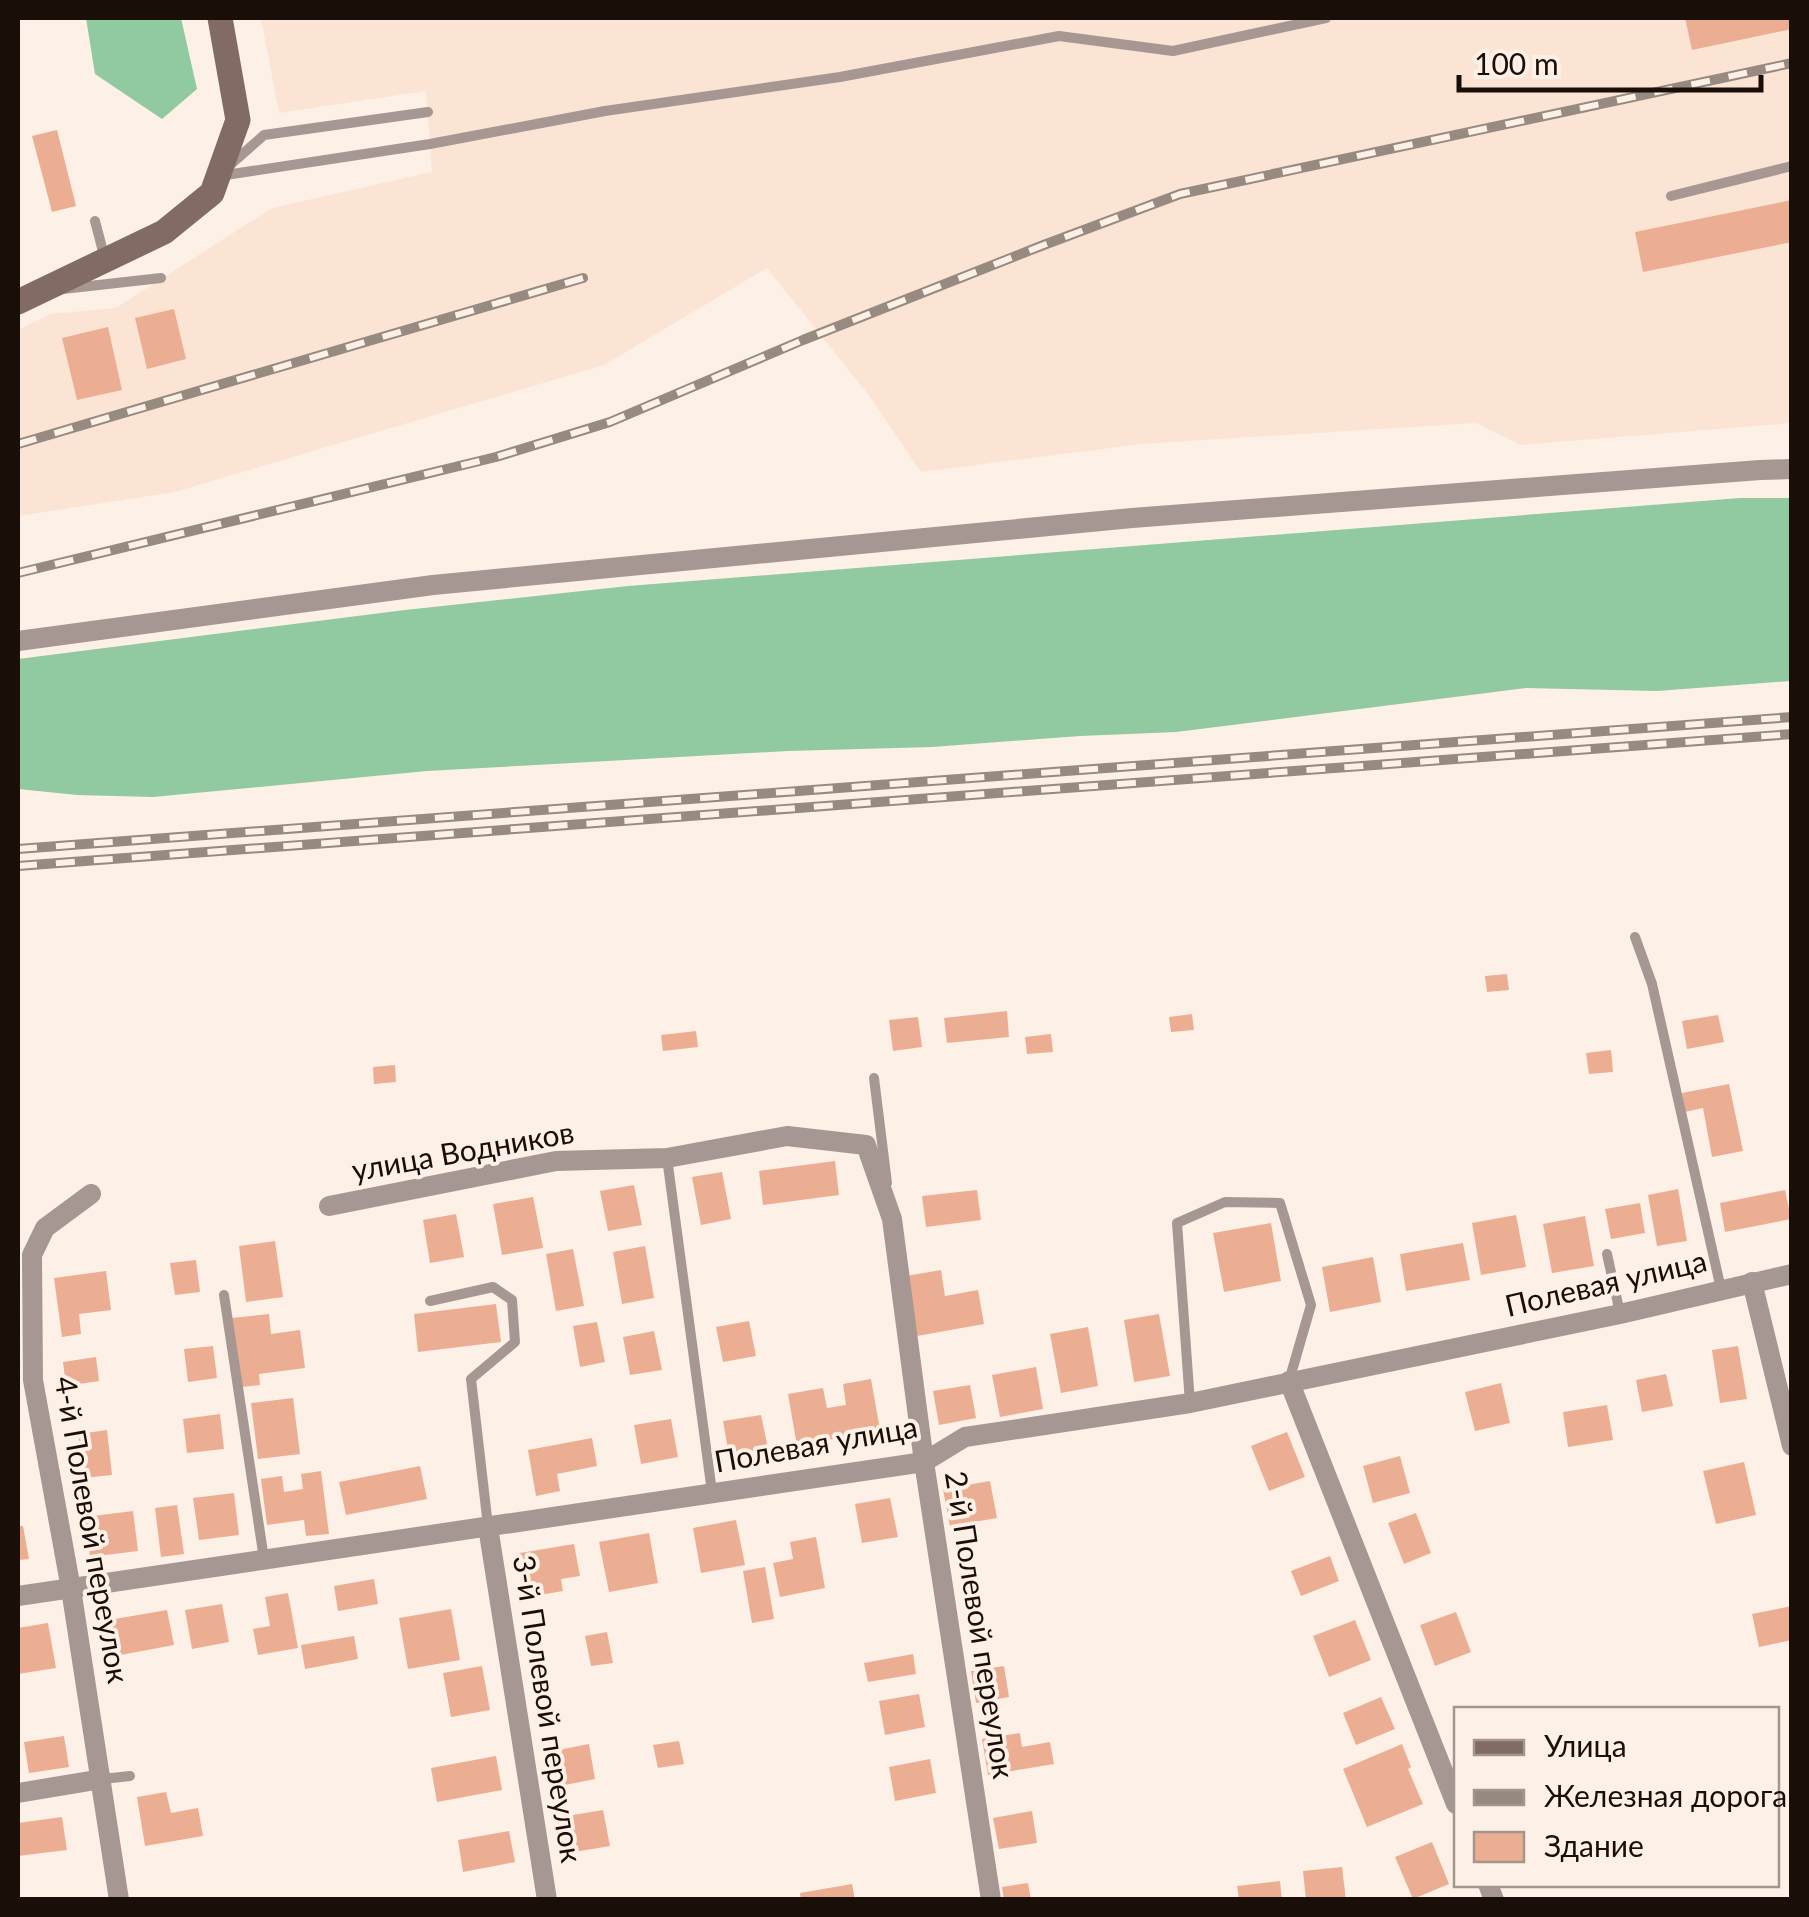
<svg xmlns="http://www.w3.org/2000/svg" width="1809" height="1917" viewBox="0 0 1809 1917" font-family="Lato,sans-serif">
  <rect width="100%" height="100%" fill="#fdf0e7"/>
  <path fill="#fce4d4" d="M261 18H1791V423L1521 445 1476 423 1142 444 921 472 870 397 767 268 604 365 175 492 18 516V330L51 314 116 308 272 208 432 172 426 91 279 113Z"/>
  <g fill="#91c9a0">
    <path d="M86 18H181L197 89 162 119 95 74Z"/>
    <path d="M1740 498H1791V681L1657 691 1526 688 1176 732 1080 736 932 747 788 751 427 771 153 797 77 795 18 789V659L405 610 628 586Z"/>
  </g>
  <g fill="#ecae92">
    <path d="M1685 18H1792V29L1692 50Z"/>
    <path d="M57 130 76 206 52 212 32 136Z"/>
    <path d="M1792 200V242L1643 272 1635 232Z"/>
    <path d="M174 309 186 359 147 369 135 318Z"/>
    <path d="M108 327 122 390 77 400 62 338Z"/>
    <path d="M1507 974 1509 990 1487 992 1485 976Z"/>
    <path d="M1007 1011 1009 1037 947 1043 944 1018Z"/>
    <path d="M1192 1014 1194 1030 1171 1032 1169 1017Z"/>
    <path d="M1718 1015 1724 1042 1687 1049 1682 1021Z"/>
    <path d="M918 1017 922 1047 893 1051 889 1020Z"/>
    <path d="M696 1031 698 1047 663 1051 661 1035Z"/>
    <path d="M1051 1034 1053 1052 1027 1054 1025 1037Z"/>
    <path d="M1611 1050 1613 1072 1589 1074 1586 1053Z"/>
    <path d="M395 1065 396 1082 374 1084 373 1067Z"/>
    <path d="M1729 1084 1743 1151 1712 1157 1703 1108 1685 1112 1682 1093Z"/>
    <path d="M835 1161 839 1195 763 1205 759 1171Z"/>
    <path d="M722 1172 731 1219 701 1225 692 1177Z"/>
    <path d="M634 1185 642 1225 608 1231 600 1191Z"/>
    <path d="M1678 1189 1687 1241 1657 1246 1648 1195Z"/>
    <path d="M977 1190 981 1220 926 1227 922 1196Z"/>
    <path d="M1785 1190 1791 1219 1725 1232 1720 1203Z"/>
    <path d="M533 1197 543 1248 502 1255 493 1204Z"/>
    <path d="M1640 1203 1645 1233 1611 1239 1605 1209Z"/>
    <path d="M456 1214 464 1257 430 1263 423 1220Z"/>
    <path d="M1516 1215 1526 1267 1481 1275 1472 1223Z"/>
    <path d="M1585 1216 1594 1266 1552 1273 1543 1224Z"/>
    <path d="M1271 1223 1281 1281 1224 1292 1213 1233Z"/>
    <path d="M275 1241 283 1297 246 1302 239 1246Z"/>
    <path d="M1463 1243 1470 1280 1406 1291 1400 1254Z"/>
    <path d="M645 1246 654 1298 622 1304 613 1252Z"/>
    <path d="M573 1249 584 1306 556 1311 546 1254Z"/>
    <path d="M1373 1257 1381 1302 1330 1312 1322 1267Z"/>
    <path d="M196 1260 200 1292 175 1295 170 1263Z"/>
    <path d="M941 1270 945 1296 978 1290 984 1324 917 1336 906 1276Z"/>
    <path d="M106 1271 111 1310 79 1314 81 1334 62 1337 54 1278Z"/>
    <path d="M496 1304 501 1342 418 1352 414 1314Z"/>
    <path d="M269 1314 271 1334 300 1330 305 1368 259 1374 260 1385 241 1387 232 1318Z"/>
    <path d="M1159 1314 1170 1376 1134 1382 1124 1320Z"/>
    <path d="M749 1321 756 1356 723 1362 716 1327Z"/>
    <path d="M597 1322 605 1362 580 1367 573 1326Z"/>
    <path d="M1088 1327 1098 1386 1061 1393 1050 1334Z"/>
    <path d="M654 1331 662 1370 630 1375 623 1337Z"/>
    <path d="M213 1346 217 1378 188 1382 184 1349Z"/>
    <path d="M1738 1346 1747 1399 1720 1403 1712 1350Z"/>
    <path d="M96 1357 99 1381 66 1386 63 1362Z"/>
    <path d="M1036 1367 1043 1409 1000 1417 992 1375Z"/>
    <path d="M1666 1374 1673 1406 1642 1412 1636 1380Z"/>
    <path d="M871 1379 880 1430 797 1446 788 1394 823 1388 827 1408 846 1405 843 1384Z"/>
    <path d="M1501 1383 1510 1423 1475 1431 1465 1392Z"/>
    <path d="M970 1385 976 1418 939 1425 933 1391Z"/>
    <path d="M293 1398 300 1454 258 1459 251 1403Z"/>
    <path d="M1607 1405 1613 1440 1568 1447 1563 1412Z"/>
    <path d="M220 1414 224 1449 187 1453 183 1419Z"/>
    <path d="M761 1415 768 1448 729 1455 723 1421Z"/>
    <path d="M671 1419 678 1457 641 1464 634 1425Z"/>
    <path d="M107 1430 112 1475 84 1478 78 1434Z"/>
    <path d="M1287 1432 1305 1477 1269 1491 1251 1446Z"/>
    <path d="M592 1438 597 1466 557 1474 560 1491 536 1496 528 1450Z"/>
    <path d="M1400 1456 1410 1493 1373 1503 1363 1466Z"/>
    <path d="M1744 1462 1756 1515 1716 1524 1703 1471Z"/>
    <path d="M420 1466 427 1499 346 1515 339 1482Z"/>
    <path d="M321 1471 329 1534 306 1536 304 1520 267 1525 261 1479 282 1476 284 1492 303 1489 301 1474Z"/>
    <path d="M990 1481 997 1518 950 1526 943 1489Z"/>
    <path d="M234 1493 239 1535 199 1540 193 1498Z"/>
    <path d="M890 1498 898 1537 862 1543 855 1504Z"/>
    <path d="M177 1505 184 1554 161 1557 155 1508Z"/>
    <path d="M133 1511 138 1551 90 1557 85 1517Z"/>
    <path d="M1416 1513 1431 1553 1404 1564 1388 1523Z"/>
    <path d="M736 1520 745 1565 701 1573 693 1528Z"/>
    <path d="M18 1526H23L29 1559 18 1560Z"/>
    <path d="M649 1533 658 1583 609 1592 599 1542Z"/>
    <path d="M816 1537 825 1588 780 1597 773 1563 793 1559 790 1542Z"/>
    <path d="M574 1544 580 1576 561 1579 563 1591 528 1597 520 1553Z"/>
    <path d="M1330 1556 1339 1581 1301 1596 1291 1571Z"/>
    <path d="M765 1567 774 1619 752 1623 743 1571Z"/>
    <path d="M374 1579 378 1604 338 1611 334 1586Z"/>
    <path d="M288 1593 298 1648 258 1655 253 1629 270 1626 265 1597Z"/>
    <path d="M222 1604 229 1642 192 1649 185 1610Z"/>
    <path d="M1792 1606V1640L1759 1647 1752 1614Z"/>
    <path d="M451 1609 460 1660 408 1669 399 1618Z"/>
    <path d="M167 1610 174 1645 110 1657 103 1621Z"/>
    <path d="M1456 1612 1471 1652 1435 1666 1420 1625Z"/>
    <path d="M1355 1620 1371 1660 1329 1677 1313 1636Z"/>
    <path d="M48 1623 56 1668 18 1674V1628Z"/>
    <path d="M607 1632 613 1663 591 1666 585 1636Z"/>
    <path d="M354 1636 358 1659 305 1669 301 1645Z"/>
    <path d="M913 1654 916 1674 868 1682 864 1663Z"/>
    <path d="M482 1666 490 1710 451 1717 443 1673Z"/>
    <path d="M1004 1666 1009 1697 976 1703 971 1671Z"/>
    <path d="M919 1694 925 1727 885 1735 879 1701Z"/>
    <path d="M1381 1697 1395 1729 1356 1745 1343 1713Z"/>
    <path d="M1020 1733 1022 1747 1050 1742 1054 1764 988 1775 982 1739Z"/>
    <path d="M64 1736 69 1767 29 1773 24 1742Z"/>
    <path d="M679 1741 684 1764 658 1768 653 1745Z"/>
    <path d="M589 1744 595 1779 560 1786 553 1751Z"/>
    <path d="M1402 1744 1411 1767 1408 1769 1423 1804 1367 1827 1343 1769Z"/>
    <path d="M496 1756 502 1790 437 1802 431 1768Z"/>
    <path d="M930 1759 936 1793 895 1801 889 1767Z"/>
    <path d="M166 1792 171 1813 198 1808 203 1836 145 1846 137 1797Z"/>
    <path d="M603 1810 610 1846 568 1853 561 1817Z"/>
    <path d="M1032 1811 1037 1843 999 1849 993 1818Z"/>
    <path d="M62 1817 67 1850 18 1856V1823Z"/>
    <path d="M509 1831 515 1862 463 1872 458 1840Z"/>
    <path d="M1432 1842 1449 1884 1413 1899 1395 1857Z"/>
    <path d="M1342 1867 1346 1900H1306L1303 1871Z"/>
    <path d="M1280 1881 1282 1900H1239L1237 1886Z"/>
    <path d="M1028 1883 1031 1900H1004L1002 1887Z"/>
    <path d="M852 1884 855 1900H801L800 1893Z"/>
  </g>
  <g fill="none" stroke-linecap="round" stroke-linejoin="round">
    <g stroke="#a79793" stroke-width="10">
      <path d="M230 165 264 135 428 112"/>
      <path d="M219 176 430 144 605 111 840 77 1059 36 1173 51 1326 18"/>
      <path d="M1671 196 1792 166"/>
      <path d="M95 221 105 259"/>
      <path d="M63 289 161 278"/>
      <path d="M1635 937 1652 984 1721 1289"/>
      <path d="M874 1078 887 1183"/>
      <path d="M667 1158 712 1492"/>
      <path d="M1607 1254 1620 1313"/>
      <path d="M224 1295 264 1559"/>
      <path d="M430 1301 493 1287 512 1300 515 1342 471 1379 488 1526"/>
      <path d="M1190 1403 1177 1223 1225 1202 1280 1203 1311 1305 1289 1381"/>
      <path d="M103 1779 130 1776"/>
    </g>
    <g stroke="#a79793" stroke-width="20">
      <path d="M18 641 433 585 1132 518 1760 470 1792 469"/>
      <path d="M91 1194 45 1228 32 1255 33 1380 71 1589 119 1900"/>
      <path d="M329 1206 556 1161 667 1158 787 1136 866 1145 892 1219 924 1462 991 1900"/>
      <path d="M1752 1282 1792 1446"/>
      <path d="M1289 1381 1456 1804"/>
      <path d="M488 1527 547 1900"/>
      <path d="M18 1596 924 1462 965 1437 1190 1403 1620 1314 1792 1274"/>
      <path d="M18 1793 102 1779"/>
      <path d="M1488 1884 1494 1900"/>
    </g>
    <path stroke="#826b65" stroke-width="25" d="M18 302 164 232 212 193 238 120 220 18"/>
    <g stroke="#968a81" stroke-width="10">
      <g id="rail">
        <path d="M18 444 583 278"/>
        <path d="M18 573 496 457 610 422 803 340 1041 246 1180 194 1792 63"/>
        <path d="M18 849 1792 717"/>
        <path d="M18 866 1792 734"/>
      </g>
    </g>
    <use href="#rail" stroke="#fdf0e7" stroke-width="6" stroke-dasharray="19" stroke-linecap="butt"/>
  </g>
  <g text-anchor="middle" stroke-width="8" stroke-linejoin="round" paint-order="stroke">
    <g font-size="30" fill="#1a0f08" stroke="#fdf0e7">
      <text transform="translate(463 1152) rotate(-10)" y="10">улица Водников</text>
      <text transform="translate(1606 1284) rotate(-13)" y="10">Полевая улица</text>
      <text transform="translate(816 1445) rotate(-10)" y="10">Полевая улица</text>
      <text transform="translate(91 1530) rotate(80)" y="10">4-й Полевой переулок</text>
      <text transform="translate(979 1625) rotate(81)" y="10">2-й Полевой переулок</text>
      <text transform="translate(547 1709) rotate(81)" y="10">3-й Полевой переулок</text>
    </g>
  </g>
  <rect width="1809" height="1917" fill="none" stroke="#1a0f08" stroke-width="40"/>
  <rect x="1454" y="1707" width="325" height="180" fill="#fdf0e7" stroke="#a2968e" stroke-width="2.5"/>
  <rect x="1474" y="1740" width="50" height="15" fill="#826b65" stroke="#a2968e" stroke-width="2.5"/>
  <text x="1544" y="1757" font-size="30" fill="#1a0f08">Улица</text>
  <rect x="1474" y="1790" width="50" height="15" fill="#968a81" stroke="#a2968e" stroke-width="2.5"/>
  <text x="1544" y="1807" font-size="30" fill="#1a0f08">Железная дорога</text>
  <rect x="1474" y="1832" width="50" height="30" fill="#ecae92" stroke="#a2968e" stroke-width="2.5"/>
  <text x="1544" y="1857" font-size="30" fill="#1a0f08">Здание</text>
  <path d="M1459 75v15h302v-15" fill="none" stroke="#1a0f08" stroke-width="5"/>
  <text x="1474" y="75" font-size="30" fill="#1a0f08" stroke="#fdf0e7" stroke-width="8" paint-order="stroke">100 m</text>
</svg>
